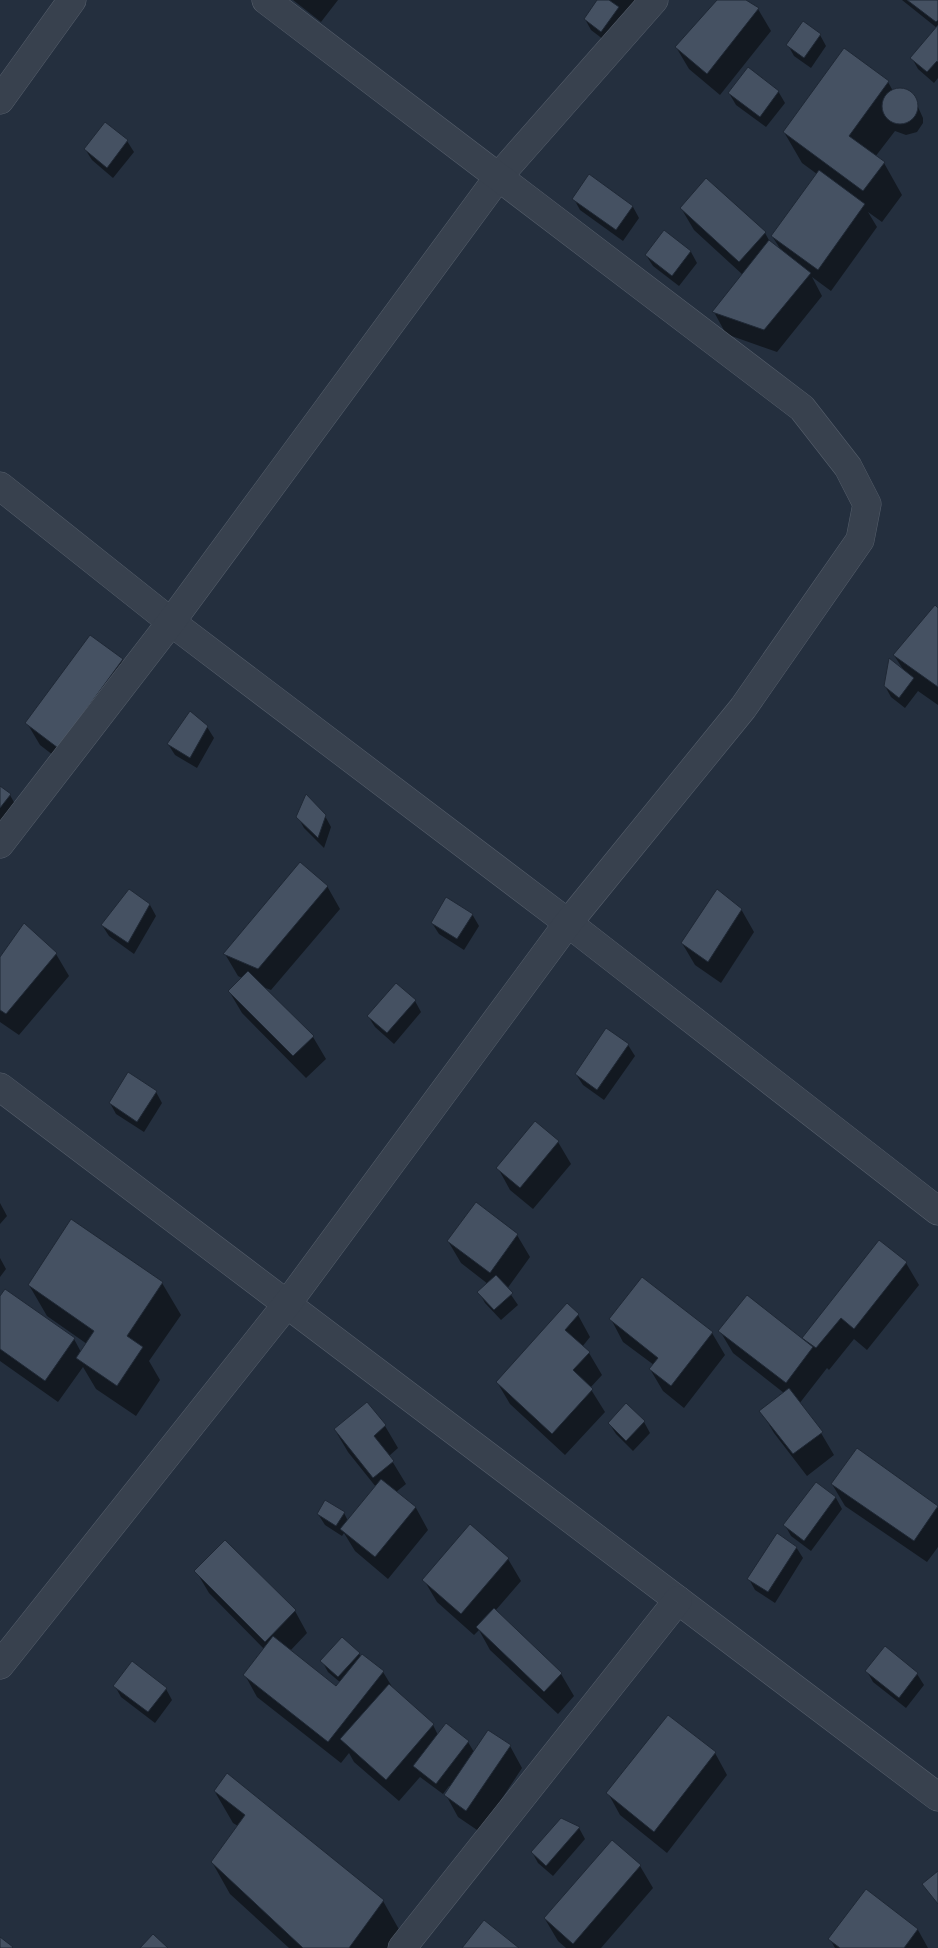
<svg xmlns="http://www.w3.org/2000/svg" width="938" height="1948" viewBox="0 0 938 1948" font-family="Signika,sans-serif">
  <rect width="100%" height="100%" fill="#242f3e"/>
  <g fill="#0007">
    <path d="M293 0H338L321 22Z"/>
    <path d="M599 0H637L608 43 591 30 585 19Z"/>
    <path d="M719 0H743L758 9 771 31 720 95 689 69 676 47Z"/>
    <path d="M902 0H938V78L934 83 918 69 912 58 937 28Z"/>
    <path d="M820 35 826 46 811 68 794 56 788 45Z"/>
    <path d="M845 50 888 82 893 91 904 90 913 96 923 118V123L917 132 906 135 895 131 875 157 884 163 902 195 882 222 868 212 877 227 831 291 812 277 822 296 777 352 726 334 714 312 743 275 694 230 681 208 765 233 770 242 781 250 772 236 817 174 802 163 784 132Z"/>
    <path d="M778 91 785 103 766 127 736 105 729 93Z"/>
    <path d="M127 141 134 152 113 178 92 160 85 149Z"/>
    <path d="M590 176 633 207 639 218 623 241 580 210 574 199Z"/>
    <path d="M664 231 691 252 697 263 679 286 653 266 646 255Z"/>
    <path d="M938 609V705L918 691 905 708 891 697 885 686 904 671 894 655Z"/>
    <path d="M122 660 135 682 71 769 40 745 27 723Z"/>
    <path d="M190 713 207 727 214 738 197 768 175 755 168 744Z"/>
    <path d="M0 788 10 795 22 817 0 833Z"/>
    <path d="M325 816 331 827 324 848 304 828 298 817Z"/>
    <path d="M327 886 340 909 271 990 263 987 313 1037 326 1059 306 1078 242 1013 229 991 242 978 238 976 225 954Z"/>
    <path d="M129 891 150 905 156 916 134 954 109 936 102 925Z"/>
    <path d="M741 909 754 932 721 983 695 965 682 943Z"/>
    <path d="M472 914 479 926 464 950 439 934 432 923Z"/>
    <path d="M24 924 56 954 69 976 19 1035 0 1022V960Z"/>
    <path d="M415 1001 421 1012 394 1044 375 1027 368 1016Z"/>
    <path d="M628 1045 635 1056 604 1100 583 1085 576 1074Z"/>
    <path d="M156 1092 162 1103 144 1132 116 1114 110 1103Z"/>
    <path d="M558 1142 571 1164 533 1209 510 1190 498 1168Z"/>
    <path d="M0 1203 7 1216 0 1224Z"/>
    <path d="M71 1221 162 1283 181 1315 149 1361 160 1380 136 1416 96 1389 83 1367 58 1402 0 1361V1298L74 1339 81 1352 87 1344 47 1316 29 1285Z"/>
    <path d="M517 1235 530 1257 507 1289 518 1305 501 1320 485 1303 479 1292 488 1284 461 1263 448 1241Z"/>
    <path d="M879 1242 906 1263 919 1285 867 1350 854 1339 829 1370 827 1368 799 1404 821 1433 834 1455 807 1476 774 1433 761 1411 784 1393 733 1353 720 1331 802 1340Z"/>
    <path d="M0 1258 6 1269 0 1277Z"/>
    <path d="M642 1278 712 1333 725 1355 684 1408 663 1391 650 1369 654 1365 623 1342 611 1319Z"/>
    <path d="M578 1315 590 1337 582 1347 589 1353 602 1375 590 1388 605 1412 565 1455 510 1404 497 1382Z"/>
    <path d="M367 1404 385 1426 398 1448 389 1456 406 1484 396 1492 416 1508 428 1530 388 1579 355 1551 344 1533 342 1536 325 1525 318 1514 344 1513 348 1521 376 1487 348 1452 335 1430Z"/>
    <path d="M626 1405 644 1422 650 1433 633 1451 616 1434 609 1423Z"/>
    <path d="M857 1450 938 1508V1547L927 1562 845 1506 832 1484Z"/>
    <path d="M816 1483 836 1498 842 1509 811 1551 791 1536 785 1525Z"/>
    <path d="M796 1547 803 1558 775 1603 755 1590 749 1579Z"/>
    <path d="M508 1559 521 1581 495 1611 561 1674 574 1696 558 1714 490 1650 479 1630 474 1635 437 1602 424 1580Z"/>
    <path d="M196 1571 295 1611 307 1633 290 1651 336 1688 341 1683 328 1672 322 1661 359 1654 361 1657 383 1672 394 1690 433 1725 438 1735 446 1725 468 1742 474 1752 510 1746 522 1768 480 1832 458 1817 446 1795 451 1787 449 1786 443 1794 420 1777 399 1801 354 1762 349 1753 341 1763 257 1697 245 1675 265 1650 209 1593Z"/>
    <path d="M867 1671 917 1674 924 1685 906 1708 873 1682Z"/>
    <path d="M115 1686 166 1689 172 1700 155 1723 121 1697Z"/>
    <path d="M715 1753 727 1775 667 1853 620 1815 608 1793Z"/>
    <path d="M215 1792 383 1901 401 1933 390 1948H289L230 1894 212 1862 238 1826 233 1823Z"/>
    <path d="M579 1828 585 1839 553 1876 538 1863 532 1852Z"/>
    <path d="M612 1841 640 1866 653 1888 601 1948H566L558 1941 545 1919Z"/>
    <path d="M866 1891 918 1930 928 1948H835L830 1939Z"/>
  </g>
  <g fill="#455162" stroke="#1f2835">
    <path d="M597 0H609L619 7 601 32 584 19Z"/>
    <path d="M717 0H746L759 8 707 74 675 47Z"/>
    <path d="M907 0H938V20L936 22Z"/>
    <path d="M803 21 821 34 804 58 786 45Z"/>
    <path d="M938 25V62L937 61 927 72 910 58Z"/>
    <path d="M844 48 889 81 849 136 885 162 863 191 783 132Z"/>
    <path d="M748 67 779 91 760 117 728 93Z"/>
    <circle cx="900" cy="106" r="18"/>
    <path d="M105 122 128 140 107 168 84 149Z"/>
    <path d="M819 170 865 204 818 270 771 236Z"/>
    <path d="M589 174 633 206 616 230 572 199Z"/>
    <path d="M706 178 766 232 739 262 680 208Z"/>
    <path d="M664 230 691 251 672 276 645 255Z"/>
    <path d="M769 240 811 273 764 330 712 312Z"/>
    <path d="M935 605 938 608V687L893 655Z"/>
    <path d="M90 635 123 659 58 748 25 723Z"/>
    <path d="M889 658 914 678 899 698 884 686Z"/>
    <path d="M190 711 208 726 190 758 167 744Z"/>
    <path d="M0 786 11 794 0 808Z"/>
    <path d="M306 794 326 815 318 838 296 817Z"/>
    <path d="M300 862 328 886 258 969 223 954Z"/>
    <path d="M129 889 150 904 128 943 101 925Z"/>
    <path d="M717 889 742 909 708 962 681 943Z"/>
    <path d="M446 897 473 914 457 939 431 923Z"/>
    <path d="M24 923 57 953 6 1014 0 1010V957Z"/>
    <path d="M248 971 314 1036 293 1056 228 991Z"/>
    <path d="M396 983 416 1000 387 1033 367 1016Z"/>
    <path d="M606 1028 629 1044 597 1090 575 1074Z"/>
    <path d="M128 1072 157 1091 137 1122 109 1103Z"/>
    <path d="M535 1121 559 1141 520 1188 496 1168Z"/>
    <path d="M476 1202 518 1234 490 1273 447 1241Z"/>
    <path d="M71 1219 163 1282 127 1336 143 1347 117 1386 76 1358 94 1331 28 1285Z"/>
    <path d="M879 1240 907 1262 854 1329 841 1318 816 1348 802 1338Z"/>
    <path d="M496 1275 513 1293 494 1310 477 1292Z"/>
    <path d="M642 1277 713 1332 671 1386 649 1369 658 1358 609 1319Z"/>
    <path d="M5 1289 75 1338 45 1381 0 1349V1296Z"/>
    <path d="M747 1295 813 1347 786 1383 718 1331Z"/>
    <path d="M567 1303 579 1314 565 1330 590 1352 573 1370 593 1389 552 1434 496 1382Z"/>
    <path d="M789 1388 823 1432 793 1454 759 1411Z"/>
    <path d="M367 1402 386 1425 374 1436 394 1461 373 1478 334 1429Z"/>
    <path d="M626 1403 645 1421 626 1441 608 1423Z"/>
    <path d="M857 1448 938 1506 914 1541 831 1484Z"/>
    <path d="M381 1479 416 1507 375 1557 340 1529Z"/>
    <path d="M816 1482 836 1497 804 1541 783 1525Z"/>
    <path d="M325 1500 345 1512 336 1526 317 1514Z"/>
    <path d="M470 1524 509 1558 461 1614 422 1580Z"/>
    <path d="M777 1533 797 1547 768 1592 747 1579Z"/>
    <path d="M225 1540 296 1610 265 1642 194 1571Z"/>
    <path d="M494 1608 562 1673 544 1692 476 1627Z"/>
    <path d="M273 1636 336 1686 362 1654 384 1671 328 1742 243 1675Z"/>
    <path d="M342 1637 360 1653 338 1677 320 1661Z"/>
    <path d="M885 1646 918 1673 899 1698 865 1671Z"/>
    <path d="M132 1661 167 1688 148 1712 113 1686Z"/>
    <path d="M389 1684 434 1724 386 1780 340 1739Z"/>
    <path d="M668 1715 716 1752 654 1832 606 1793Z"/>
    <path d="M446 1723 469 1741 436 1784 413 1766Z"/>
    <path d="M488 1730 511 1745 466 1811 444 1795Z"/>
    <path d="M227 1773 384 1900 349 1948H303L211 1862 245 1815 214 1791Z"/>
    <path d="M561 1818 580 1827 546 1866 531 1852Z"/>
    <path d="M612 1840 641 1865 573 1944 544 1918Z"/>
    <path d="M938 1871V1904L922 1884Z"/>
    <path d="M866 1889 918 1929 904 1948H840L828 1939Z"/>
    <path d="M484 1920 519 1948H462Z"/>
    <path d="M153 1934 168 1948H140Z"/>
    <path d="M0 1937 13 1947 12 1948H0Z"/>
  </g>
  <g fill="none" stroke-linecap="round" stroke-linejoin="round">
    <g stroke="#565f6c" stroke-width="29">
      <g id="minor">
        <path d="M0 100 72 0"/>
        <path d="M0 486 171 622 568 923 938 1211"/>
        <path d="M0 844 171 622 499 176 654 0"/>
        <path d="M0 1087 938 1797"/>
        <path d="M0 1665 287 1304 568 923 743 708 860 540 867 504 848 467 802 408 266 0"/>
        <path d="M402 1948 678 1600"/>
      </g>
    </g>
    <use href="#minor" stroke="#38414e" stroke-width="28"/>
  </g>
</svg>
